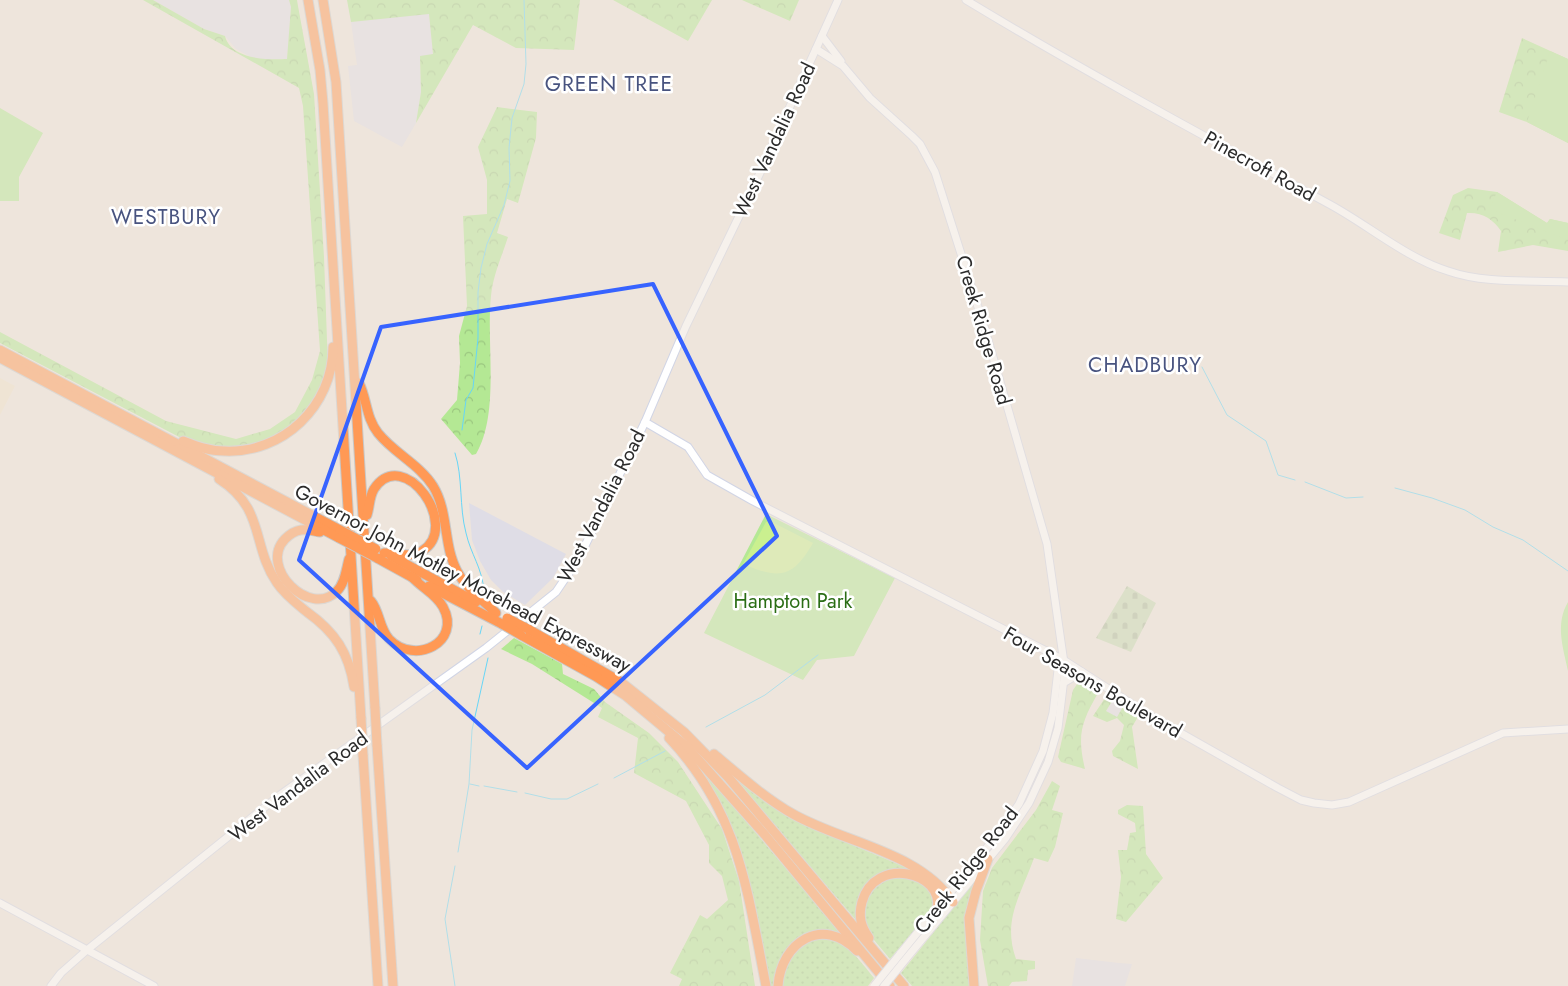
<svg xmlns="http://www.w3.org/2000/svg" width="1568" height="986" viewBox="0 0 1568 986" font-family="Jost,sans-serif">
  <defs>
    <pattern id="grass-dots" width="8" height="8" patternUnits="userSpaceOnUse" patternTransform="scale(1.25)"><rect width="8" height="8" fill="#b4e894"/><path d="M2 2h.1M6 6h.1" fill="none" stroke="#9bc780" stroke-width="1.8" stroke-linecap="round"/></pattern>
    <pattern id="forest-crowns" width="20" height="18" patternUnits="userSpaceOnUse" patternTransform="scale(1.25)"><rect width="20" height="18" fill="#b4e894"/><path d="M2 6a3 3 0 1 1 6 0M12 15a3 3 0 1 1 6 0" fill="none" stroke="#9bc780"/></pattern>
    <pattern id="cemetery-stones" width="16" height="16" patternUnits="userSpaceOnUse" patternTransform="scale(1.25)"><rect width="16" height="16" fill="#c6d9b2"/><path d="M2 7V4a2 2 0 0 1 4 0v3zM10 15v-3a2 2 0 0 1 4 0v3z" fill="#aaba99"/></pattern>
  </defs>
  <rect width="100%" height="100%" fill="#eee5dc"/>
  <g fill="#dfdde6">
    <path d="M153 0H289L291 7 287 59 262 60 251 57 236 49 225 36 204 29Z"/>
    <path d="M429 13 433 55 420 57 421 92 416 123 402 147 354 121 348 66 357 65 351 22Z"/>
    <path d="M469 503 566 554 553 578 525 605 503 592 491 580 480 561 472 540Z"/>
    <path d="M1114 698 1124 705 1117 718 1106 711Z"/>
    <path d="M1076 958 1119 963 1132 964 1125 986H1072Z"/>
  </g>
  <path fill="#f0e3ca" d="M0 378 15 386 0 415Z"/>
  <g fill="url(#grass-dots)">
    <path d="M700 767 844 937 836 935 792 944 780 961 775 986H768L748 878 698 769Z"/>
    <path d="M738 778 831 836 912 870 910 873 868 883 859 898 856 920 736 780Z"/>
    <path d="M889 877C913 877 932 880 933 908L890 959 869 934 862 911 869 891Z"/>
    <path d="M973 883 975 884 971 895 972 986H912L901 973Z"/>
    <path d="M820 938C845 938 859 960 874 978L868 986H781C788 956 789 948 820 938Z"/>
  </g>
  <g fill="url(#forest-crowns)">
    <path d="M143 0H153L204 29 225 36C231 60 269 60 287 59L291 7 289 0H297L298 6 314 94 324 257 328 368 317 398 299 420 276 437 241 448 209 447 181 438 0 343V332L166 421 236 439 270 429 295 412 312 380 320 351 303 106 299 88Z"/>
    <path d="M347 0H580L574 50 516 48 473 25 416 123 421 92 420 56 433 54 429 14 351 22Z"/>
    <path d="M613 0H712L688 41Z"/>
    <path d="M742 0H799L790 21Z"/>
    <path d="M1522 38 1568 59V143L1527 122 1499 112Z"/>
    <path d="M497 107 537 112 536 138 518 203 507 199 497 233 508 237C502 256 493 275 491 296 486 344 500 413 476 454L472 455 441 419 457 400 460 363 459 336 467 306 463 216 487 214V180L478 147Z"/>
    <path d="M1468 188 1497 192 1547 223 1550 219 1568 223V251L1533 245 1498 252 1501 231C1493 219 1482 212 1467 213L1460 240 1439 233 1453 195Z"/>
    <path d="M514 638 562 664 563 674 594 689 605 702 649 733 678 762 722 829 739 881 755 986H679L682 979 670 973 700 915 707 919 728 900 722 876 709 863V845L686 801 634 773 638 738 598 717 602 708 532 664 501 649Z"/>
    <path d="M1080 680H1084L1098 689V693C1081 723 1077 735 1085 769L1061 762 1058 757 1073 690Z"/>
    <path d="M1111 696 1114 698 1106 711 1117 717 1124 705 1139 715 1132 727 1138 769 1113 756 1112 751 1120 741 1124 725 1117 718 1107 722 1093 716 1105 698Z"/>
    <path d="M1052 781 1060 786 1052 810 1063 813 1055 847 1048 862 1034 858C1021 895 1002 920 1016 959L1035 961V969L1028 970 1027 981 1012 982 1009 986H988L980 940 983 891 992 868 1036 810Z"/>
    <path d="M1127 805 1143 806 1146 854 1163 878 1126 922 1116 919 1121 877 1118 850H1127L1130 833 1136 832 1135 823 1118 814V810Z"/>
  </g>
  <path fill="url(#cemetery-stones)" d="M1127 586 1156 603 1131 652 1096 638Z"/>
  <g fill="#b4e894">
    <path d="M1550 51 1568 59V143L1527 122Z"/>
    <path d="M0 108 43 133 19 177V201H0Z"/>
    <path d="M1497 192 1547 223 1550 219 1568 223V240L1489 209Z"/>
    <path d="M766 514 895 578 854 656 817 660 803 680 704 633Z"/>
    <path d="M1568 602V671C1563 647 1555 624 1568 602Z"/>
  </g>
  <path fill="#caf08f" d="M770 521 813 543C792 579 779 579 743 564L766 522Z"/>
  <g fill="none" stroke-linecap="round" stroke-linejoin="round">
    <g stroke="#67d6f7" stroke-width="1">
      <path d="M1202 367 1227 415 1266 441 1278 475 1295 480"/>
      <path d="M462 430 466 400 473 388 478 338V292L481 268 487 244 504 205 510 181 509 148 512 118 524 84 526 64 524 0"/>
      <path d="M455 453C463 477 459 507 466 533 471 555 482 567 484 591"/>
      <path d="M1305 482 1346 498 1363 497"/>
      <path d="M1395 488 1432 498 1465 510 1493 527 1523 540 1568 571"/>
      <path d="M480 634 482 626"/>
      <path d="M706 727 765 695 818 655"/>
      <path d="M614 778 665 751"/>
      <path d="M470 784 479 786"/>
      <path d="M484 786 517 792"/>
      <path d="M525 793 551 799H567L598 784"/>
      <path d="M458 852 469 784 472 730 488 658"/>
      <path d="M455 986 445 919 455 866"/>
    </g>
    <g stroke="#d1d5e5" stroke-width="9">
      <g id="secondary">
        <path d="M966 0C1085 72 1208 138 1329 204 1368 225 1406 258 1448 271 1485 284 1529 280 1568 282"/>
        <path d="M822 36 841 61"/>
        <path d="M816 49 843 66 870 98 912 136 920 144 935 172 984 326 1047 544 1065 670 1058 728 1048 762 1029 803 1005 839 905 960"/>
        <path d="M645 422 688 447 707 475 753 501 1062 659 1149 715 1278 788 1301 800 1314 803 1332 805 1349 802 1503 733 1568 729"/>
        <path d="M1065 682 1082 672"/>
        <path d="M0 903 154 986"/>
        <path d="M900 954 998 834 1019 804 1043 751 1053 713 1058 670 1062 659"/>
        <path d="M51 986 61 973 87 950 280 795 486 648 556 592 579 558 645 422 686 326 759 175 838 0"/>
      </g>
    </g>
    <g stroke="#c8c8c8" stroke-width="11">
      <g id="highway">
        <path d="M308 0 320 70 323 103 361 718"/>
        <path d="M323 0 336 82 375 708"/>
        <path d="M0 350 340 530"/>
        <path d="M0 358 339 538"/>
        <path d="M359 383C367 399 366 418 378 433 394 453 420 465 433 486 449 512 443 545 457 571 466 589 482 599 496 613"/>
        <path d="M183 441C196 446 209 451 224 451 283 454 333 406 333 347"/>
        <path d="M219 479C266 509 251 545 277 583 285 595 296 603 307 612 335 632 349 653 354 687"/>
        <path d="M367 515C370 506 369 497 374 489 404 444 462 527 422 551 409 559 398 552 384 553"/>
        <path d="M320 532C313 531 308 529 301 530 294 531 289 535 285 539 258 567 310 619 337 591 345 583 346 570 349 559"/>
        <path d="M391 556 476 602"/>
        <path d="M377 558 417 580"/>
        <path d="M429 586 502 624"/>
        <path d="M371 601C380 612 379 628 389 639 415 666 462 642 443 607 436 594 422 588 412 577"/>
        <path d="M528 629 621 682 684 732 728 777 904 986"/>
        <path d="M521 635 595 676 626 696 687 747 765 835 890 986"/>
        <path d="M669 738C739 812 747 890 766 986"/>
        <path d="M377 745 393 986"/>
        <path d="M714 754C739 775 765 798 793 814 844 843 918 851 953 902"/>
        <path d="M363 755 378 986"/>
        <path d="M869 938C861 926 858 917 862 902 875 855 945 872 937 909"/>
        <path d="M778 986C781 942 823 915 857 951"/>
        <path d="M974 986 969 918 976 891 988 859"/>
      </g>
    </g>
    <use href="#secondary" stroke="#fff" stroke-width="7"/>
    <use href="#highway" stroke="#f95" stroke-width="9"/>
    <g stroke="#d1d5e5" stroke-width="9" stroke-linecap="butt">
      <g id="secondary-bridge">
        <path d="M874 986 900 954"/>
        <path d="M884 986 905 960"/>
      </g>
    </g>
    <g stroke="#c8c8c8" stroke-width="11" stroke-linecap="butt">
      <g id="highway-bridge">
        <path d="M340 530 376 549"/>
        <path d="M339 538 377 558"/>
        <path d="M507 618 528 629"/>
        <path d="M502 624 521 635"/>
        <path d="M375 708 377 745"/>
        <path d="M361 718 363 755"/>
      </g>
    </g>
    <use href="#secondary-bridge" stroke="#fff" stroke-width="7"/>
    <use href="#highway-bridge" stroke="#f95" stroke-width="9"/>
  </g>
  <path d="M0 0H1568V986H0ZM653 284 777 536 527 768 299 560 381 327Z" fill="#eee5dc" fill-opacity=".55" fill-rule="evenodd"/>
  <path fill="none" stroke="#3763ff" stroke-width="4" stroke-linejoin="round" d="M653 284 777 536 527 768 299 560 381 327Z"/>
  <g text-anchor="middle" stroke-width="5" stroke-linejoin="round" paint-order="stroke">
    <g font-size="20" fill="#2b2b2b" stroke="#fff">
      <text transform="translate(774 140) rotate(-65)" y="7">West Vandalia Road</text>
      <text transform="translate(1260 166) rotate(29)" y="7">Pinecroft Road</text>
      <text transform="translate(984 330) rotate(74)" y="7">Creek Ridge Road</text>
      <text transform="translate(601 506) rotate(-63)" y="7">West Vandalia Road</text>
      <text transform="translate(463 578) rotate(28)" y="7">Governor John Motley Morehead Expressway</text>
      <text transform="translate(1093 682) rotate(30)" y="7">Four Seasons Boulevard</text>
      <text transform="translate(298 786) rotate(-37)" y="7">West Vandalia Road</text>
      <text transform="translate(966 870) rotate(-52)" y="7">Creek Ridge Road</text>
    </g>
    <g font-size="20" fill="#2a6d15" stroke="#fff">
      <text x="793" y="608">Hampton Park</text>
    </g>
    <g font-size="21" letter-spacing="1" fill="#48537f" stroke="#fff">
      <text x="609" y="91">GREEN TREE</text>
      <text x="166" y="224">WESTBURY</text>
      <text x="1145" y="372">CHADBURY</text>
    </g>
  </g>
</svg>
